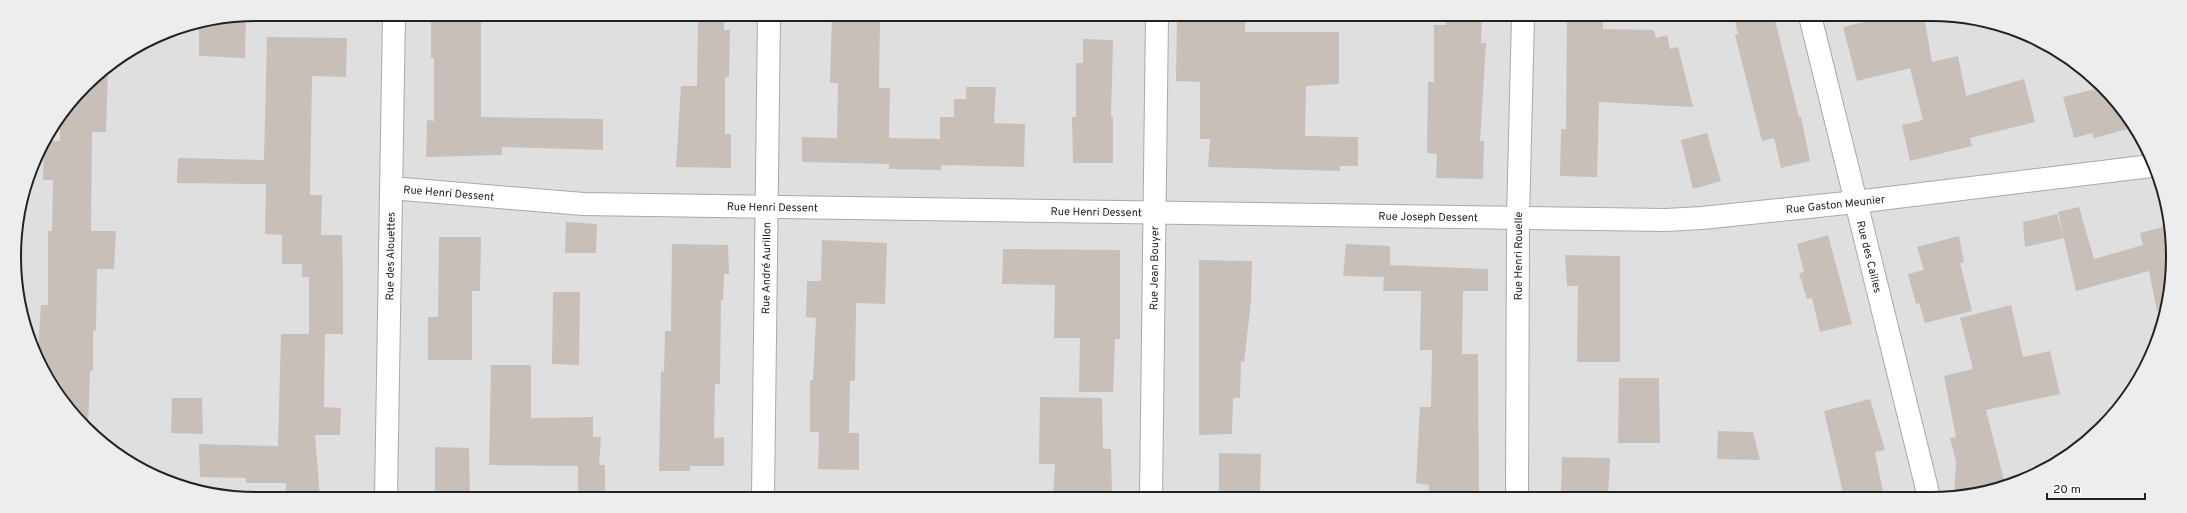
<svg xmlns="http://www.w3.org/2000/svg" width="2187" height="513" viewBox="0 0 2187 513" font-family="Overpass,sans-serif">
  <rect width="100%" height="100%" fill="#f2efe9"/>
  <path fill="#e0dfdf" d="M257 14 1962 16 2052 47 2123 109 2165 194 2171 288 2148 364 2102 428 2038 474 1962 497H225L135 466 64 404 22 319 15 240 39 149 96 74 164 32Z"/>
  <g fill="#c7bfb8">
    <path d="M439 14H481V117L603 119V150L502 147V155L426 157 427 120 434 121V58H431V21H439Z"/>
    <path d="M832 15H880L879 88H890L889 138 940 139V117H954V99H966V87H996L994 123 1025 124 1024 167 941 165V170L889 169V164L802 162V137L837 138 838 83H830Z"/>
    <path d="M1177 15H1245V32H1339V84L1306 86 1305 136 1358 137V166H1340V171L1208 167 1210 139H1200V82L1176 81Z"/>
    <path d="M1446 15 1482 16 1481 43H1486L1480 141H1484L1483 179 1436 178 1437 154 1427 153 1428 82H1434V25H1446Z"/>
    <path d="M246 16 245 58 199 56V25Z"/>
    <path d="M1567 16H1603V29L1654 30 1656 38 1667 35 1670 49 1678 47 1693 107 1599 102 1597 177 1560 176 1561 129H1566Z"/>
    <path d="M1743 16H1774L1799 117H1801L1810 161 1781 168 1774 138 1762 141 1735 35 1738 34 1735 21 1743 20Z"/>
    <path d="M1888 16H1924L1932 62 1958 56 1966 96 2024 79 2035 122 1970 138 1972 146 1910 161 1902 125 1923 120 1910 68 1915 67 1857 81 1843 27Z"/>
    <path d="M698 20 724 21V30H730L729 77H725V134H731V168L676 167 681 86H697Z"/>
    <path d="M267 37 347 38 346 77 312 76 310 195H322L321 235H342L343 278V334H325L324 407 341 408 340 435H315L320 497H286V483H246V478L200 477 199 444 278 446 281 334H309V277H302V264H282V235L265 234 266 184 177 183 178 158 264 160Z"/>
    <path d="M1083 39 1113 40 1111 117H1113V163H1073L1072 117H1076V63H1083Z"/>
    <path d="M108 67 106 132H92L91 231H116L114 269H97L96 330 93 331V371H90L88 425 64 404 38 351 41 305H48V231H52L53 180H43L44 142 46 141H60V121L96 74Z"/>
    <path d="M2099 88 2123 109 2132 128 2094 138 2092 133 2074 138 2063 97Z"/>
    <path d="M1707 133 1721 181 1693 189 1681 140Z"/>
    <path d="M2079 207 2094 259 2143 245 2140 233 2167 226 2171 288 2164 309 2157 311 2149 271 2076 291 2058 212Z"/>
    <path d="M2057 214 2064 238 2025 247 2023 222Z"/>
    <path d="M566 222 597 224 596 253H565Z"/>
    <path d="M1828 235 1852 324 1820 332 1812 298 1807 299 1799 273 1804 272 1797 244Z"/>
    <path d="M1959 236 1964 262 1960 263 1972 311 1925 323 1919 303 1916 304 1908 274 1924 270 1917 247Z"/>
    <path d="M439 237H481L480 291H472V360H428V317H438Z"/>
    <path d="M822 240 887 243 885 304 856 303 855 381H850L849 433H859V470L818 469 819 432H810V380H813L816 318 806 317 807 281H821Z"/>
    <path d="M672 244 728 245 729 274H724L723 300H721L720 384H715L714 438 724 437V466H690V471H659L661 371 664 372 665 331H671Z"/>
    <path d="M1346 244 1390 246V265L1488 269V291H1463L1462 354H1478L1479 497H1428L1429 485 1416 483 1420 407H1431L1432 350H1420L1421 291H1383L1384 277 1343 276Z"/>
    <path d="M1003 249 1120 250V339H1115L1113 392H1079L1080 338H1054L1055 285 1002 284Z"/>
    <path d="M1565 255 1620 256V362H1577L1578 286H1567Z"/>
    <path d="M1199 260 1252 261 1251 302 1244 362 1241 361 1240 398H1233L1232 434 1199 435Z"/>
    <path d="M553 292H580L579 365 552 364Z"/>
    <path d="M2011 305 2023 357 2050 351 2060 394 1986 410 2005 484 1962 497H1954L1956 462 1950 438 1956 437 1944 376 1973 369 1960 318Z"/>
    <path d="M491 365H531V418L593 417V437H601L599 465H605V491H578V466L489 465Z"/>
    <path d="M1619 378H1659L1660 443H1618Z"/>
    <path d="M1040 397 1102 398 1103 449H1111L1112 497H1053L1055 464H1039Z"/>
    <path d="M172 398H202L203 434 171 433Z"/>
    <path d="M1870 399 1885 450 1875 452 1884 497H1844L1824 411Z"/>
    <path d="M1718 431 1753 432 1760 460 1717 459Z"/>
    <path d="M435 447 469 448 470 497H438V494H435Z"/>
    <path d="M1219 453 1261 454 1260 497H1219Z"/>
    <path d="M1562 457 1610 458 1608 497H1578V493H1561Z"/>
  </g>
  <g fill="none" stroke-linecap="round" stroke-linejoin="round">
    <g stroke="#a9a9a9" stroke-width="24">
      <g id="minor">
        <path id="s1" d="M1810 16 1929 497"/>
        <path id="s2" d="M391 188 583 204 1666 220 1702 218 1856 202 2151 166"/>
        <path id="s3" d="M386 497 394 14"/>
        <path id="s4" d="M763 497 769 15"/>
        <path id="s5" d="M1151 497 1157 15"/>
        <path id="s6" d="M1517 497 1518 218 1523 16"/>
      </g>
    </g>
    <use href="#minor" stroke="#fff" stroke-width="22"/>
  </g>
  <g text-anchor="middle" stroke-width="3" stroke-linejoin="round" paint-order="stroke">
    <g font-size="11" fill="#222" stroke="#fff">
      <text dy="4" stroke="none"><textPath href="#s2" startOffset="58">Rue Henri Dessent</textPath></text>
      <text dy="4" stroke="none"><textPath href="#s2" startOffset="1446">Rue Gaston Meunier</textPath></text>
      <text dy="4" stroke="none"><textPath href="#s2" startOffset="382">Rue Henri Dessent</textPath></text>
      <text dy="4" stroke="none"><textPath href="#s2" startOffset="706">Rue Henri Dessent</textPath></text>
      <text dy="4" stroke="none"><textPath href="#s2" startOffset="1038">Rue Joseph Dessent</textPath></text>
      <text dy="4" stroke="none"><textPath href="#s3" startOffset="241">Rue des Alouettes</textPath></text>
      <text dy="4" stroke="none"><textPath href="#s6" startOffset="241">Rue Henri Rouelle</textPath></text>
      <text dy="4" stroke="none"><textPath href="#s1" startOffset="248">Rue des Cailles</textPath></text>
      <text dy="4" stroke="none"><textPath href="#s4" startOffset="229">Rue André Aurillon</textPath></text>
      <text dy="4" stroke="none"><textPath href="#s5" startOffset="229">Rue Jean Bouyer</textPath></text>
    </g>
  </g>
  <path d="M0 0H2187V513H0ZM256 21H1931A235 235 0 0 1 2166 256V257A235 235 0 0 1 1931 492H256A235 235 0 0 1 21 257V256A235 235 0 0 1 256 21Z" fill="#ededed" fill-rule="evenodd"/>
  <path fill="none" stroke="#222" stroke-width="2" d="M256 21H1931A235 235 0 0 1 2166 256V257A235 235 0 0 1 1931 492H256A235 235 0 0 1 21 257V256A235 235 0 0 1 256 21Z"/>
  <path d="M2047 493v6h98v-6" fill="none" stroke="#222222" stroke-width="2"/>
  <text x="2053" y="493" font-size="12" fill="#222222" stroke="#ffffff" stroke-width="3" paint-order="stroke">20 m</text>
</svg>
